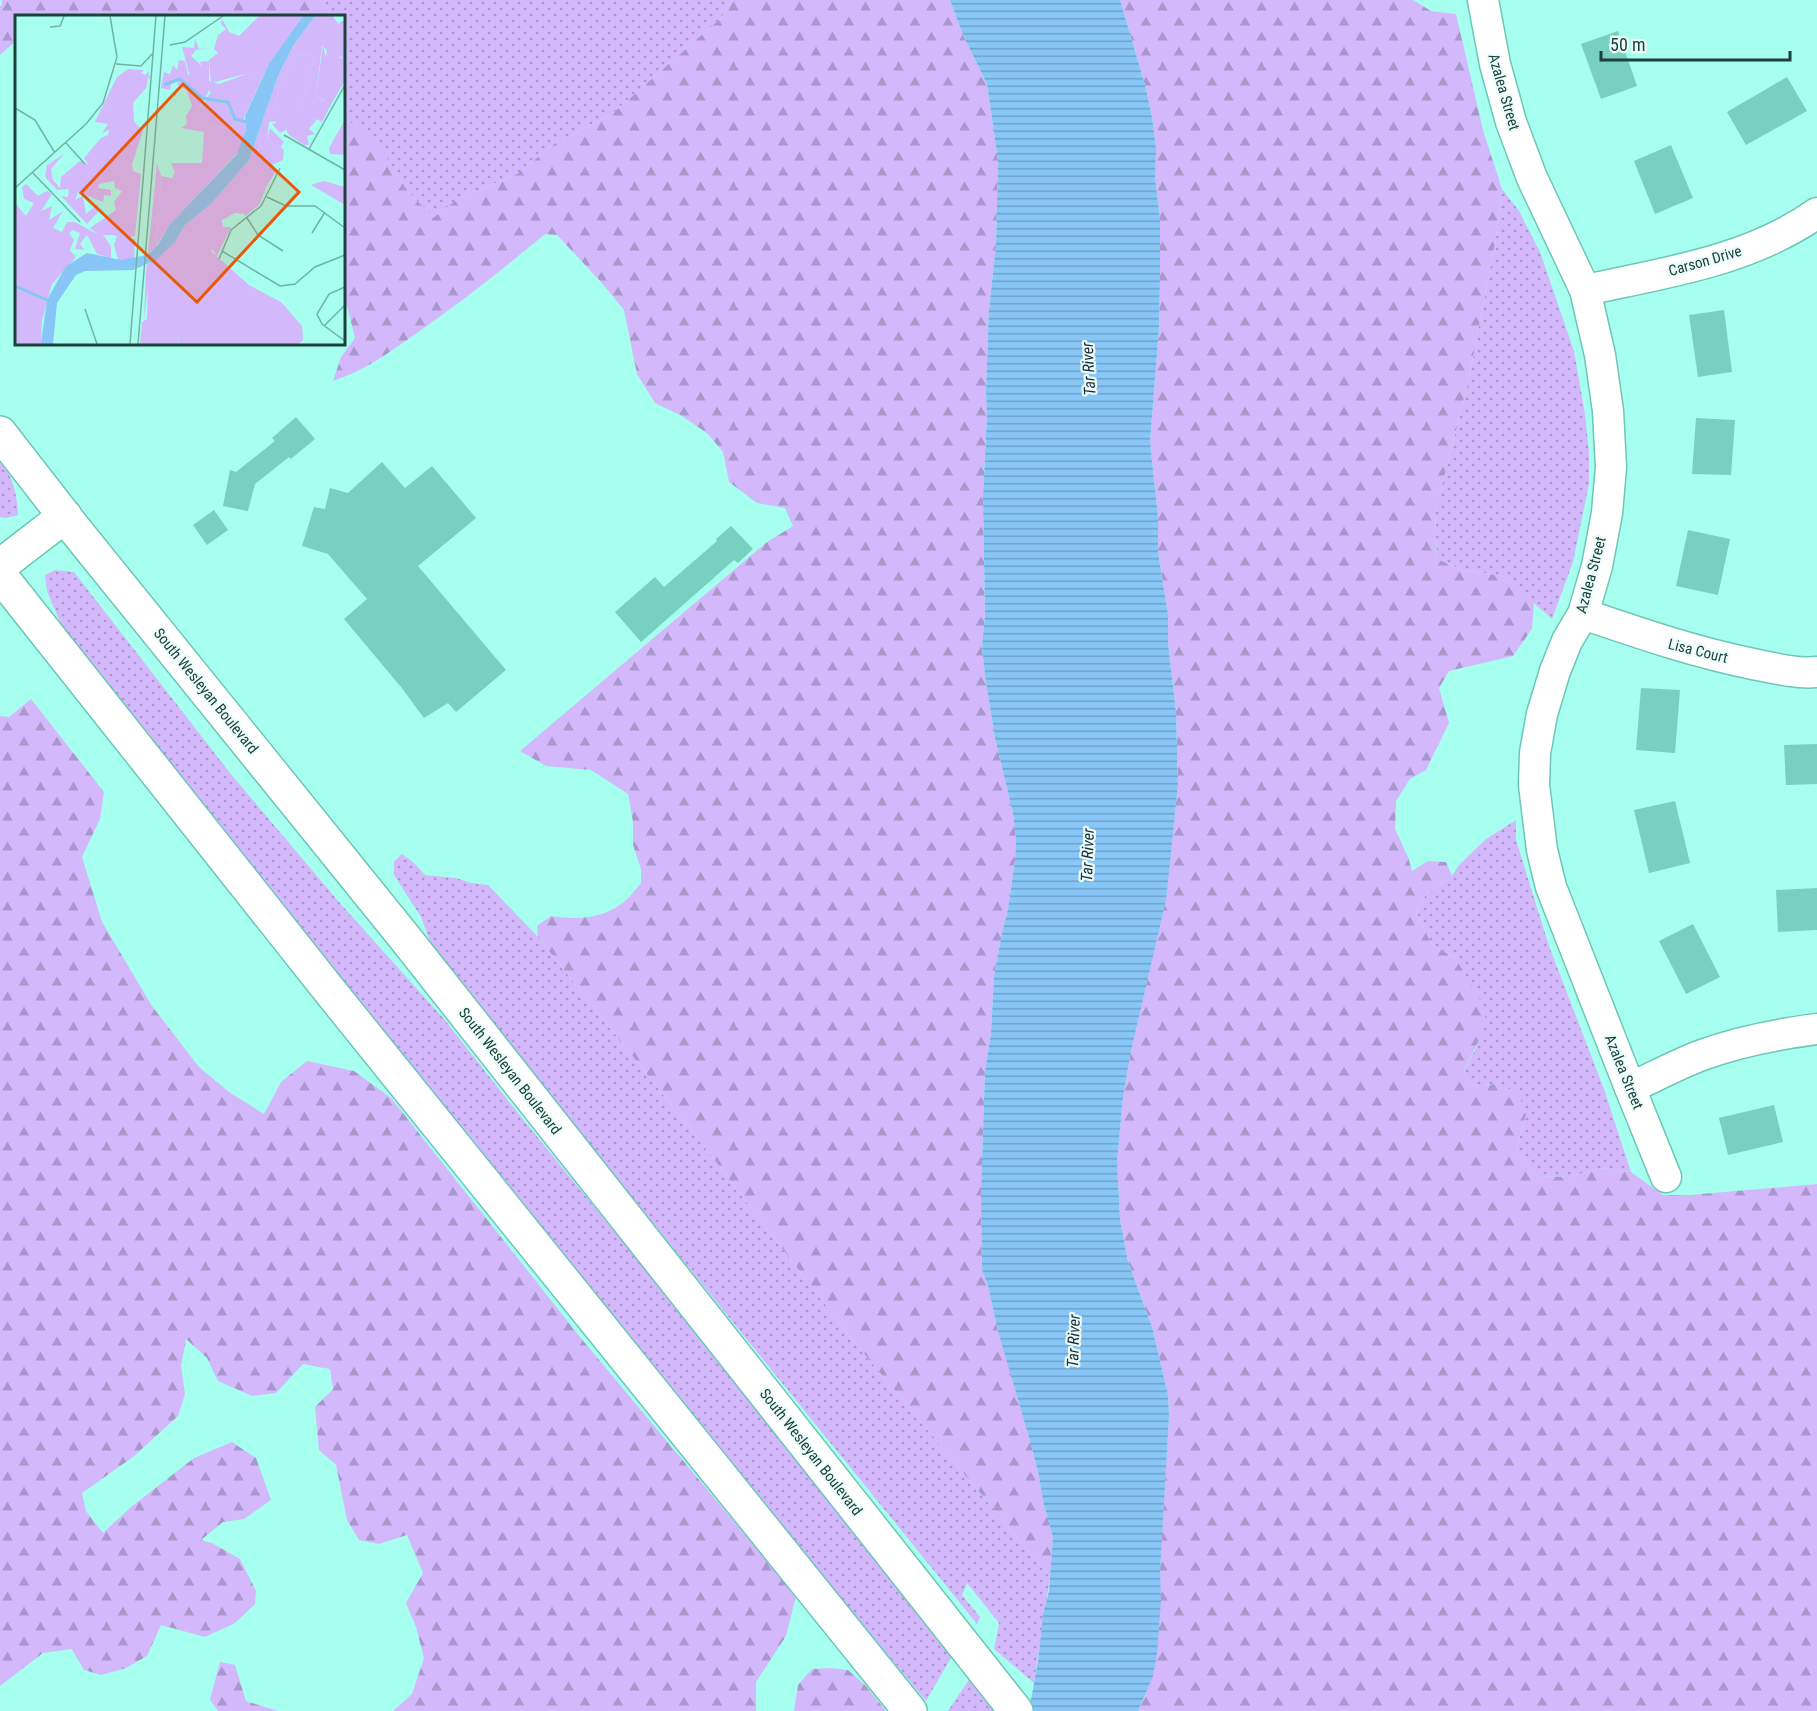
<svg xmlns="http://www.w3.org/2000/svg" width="1817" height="1711" viewBox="0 0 1817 1711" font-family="'Roboto Condensed',sans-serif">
  <defs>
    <pattern id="grass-dots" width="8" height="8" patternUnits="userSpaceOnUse" patternTransform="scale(1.5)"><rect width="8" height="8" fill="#d3b9fc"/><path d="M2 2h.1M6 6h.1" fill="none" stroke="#aa98cd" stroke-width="1.8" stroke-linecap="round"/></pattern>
    <pattern id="forest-firs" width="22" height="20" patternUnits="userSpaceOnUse" patternTransform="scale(1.5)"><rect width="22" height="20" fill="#d3b9fc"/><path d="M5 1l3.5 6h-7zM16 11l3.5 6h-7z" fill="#aa98cd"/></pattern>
    <pattern id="water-rules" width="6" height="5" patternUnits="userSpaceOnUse" patternTransform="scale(1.5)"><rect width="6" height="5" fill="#87c6f6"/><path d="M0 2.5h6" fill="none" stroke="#6ea2c8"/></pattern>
  </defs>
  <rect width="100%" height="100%" fill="#a6ffef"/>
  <g fill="url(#grass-dots)">
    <path d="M325 0H732L722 17 613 113 554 144 517 174 458 199 434 217 408 192 379 147 344 117V16H329Z"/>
    <path d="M1502 189 1519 211 1540 252 1574 351 1585 414 1589 452V484L1573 562 1552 619 1503 576 1462 570 1437 559 1435 512 1460 415 1471 368 1496 238Z"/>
    <path d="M0 460C13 477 17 494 18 515L6 518 0 517Z"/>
    <path d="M55 570 74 572 230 773 339 902 444 1019 517 1112 724 1366 952 1656 926 1701 758 1498 65 634 47 591 45 575Z"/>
    <path d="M1516 820V840L1549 946 1604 1089 1631 1172 1602 1168 1568 1177 1537 1176 1517 1151 1521 1131 1526 1115 1496 1084 1470 1086 1464 1071 1477 1046 1455 958 1432 945 1416 912 1425 896 1452 876 1459 865 1486 839Z"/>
    <path d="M402 854 413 862 425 875 456 878 471 883 488 885 538 937 696 1136 847 1333 1050 1577 1034 1683 994 1649 999 1623 967 1583 962 1595 980 1617 977 1624 571 1122 431 944 421 917 394 875V862Z"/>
    <path d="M970 1678 995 1711H948Z"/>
  </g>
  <g fill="url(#forest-firs)">
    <path d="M2 0H325L329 16H16V41L0 55V6L2 5Z"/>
    <path d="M732 0H950L963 35 987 84 998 160 996 246 989 310 986 391 987 415 983 498 985 615 982 646 985 676 995 738 1013 813 1016 838 1015 861 1008 909 1002 933 994 976 991 1033 985 1071 981 1191 982 1270 988 1286 998 1331 1024 1416 1038 1472 1044 1505 1053 1537 1050 1577 847 1333 696 1136 538 937 537 926 551 916C574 920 602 919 621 904 629 899 635 890 641 883V869L633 845V822L628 794 591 770 546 766 520 751 767 542 793 526 785 508 757 503 729 482 723 452 708 434 682 416 655 403 637 374 624 310 601 282 557 235 545 234C503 269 461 302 417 333 390 352 364 371 333 381L341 357 355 338 344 294V117L380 147 408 192 434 217 458 199 517 174 554 144 613 113 722 17Z"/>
    <path d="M1120 0H1413L1431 11 1456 14 1483 130 1502 189 1496 238 1471 368 1460 415 1435 512 1437 559 1462 570 1503 576 1534 602 1532 629 1513 656 1449 671 1439 688 1449 723 1426 770 1410 779 1396 801 1395 829 1408 857 1412 871 1428 861 1446 862 1452 876 1425 896 1416 912 1432 945 1455 958 1479 997 1487 1023 1464 1071 1470 1086 1496 1084 1518 1092 1526 1115 1521 1131 1517 1151 1537 1176 1568 1177 1602 1168 1631 1172 1663 1195H1690L1817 1184V1711H1138C1160 1668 1159 1619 1160 1572 1162 1520 1166 1468 1169 1416L1168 1395 1152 1327 1128 1262 1120 1219 1117 1162 1123 1097 1131 1051 1165 900 1178 785 1176 712 1168 643V615L1158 552V517L1150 442 1159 327 1160 279V219L1155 177 1156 148 1152 117 1145 85Z"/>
    <path d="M31 699 104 792 100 819 82 857 102 922 152 1006 199 1067 229 1092 264 1114 281 1082 307 1061 354 1071 391 1098 580 1337 796 1596 786 1636 756 1682V1711H393L412 1694 424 1658 416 1627 406 1603 423 1573 407 1535 379 1544 359 1540 347 1520 336 1465 319 1450 315 1407 333 1389 330 1369 303 1364 276 1393 252 1396 218 1381 207 1358 186 1339 181 1366 185 1394 178 1416 133 1457 82 1493 86 1511 103 1533 131 1507 194 1458 232 1442 256 1458 271 1500 244 1519 223 1522 201 1540 212 1543 240 1559 256 1591 255 1604 235 1623 205 1637 161 1625 147 1656 126 1668 101 1675 84 1670 72 1649 43 1653 0 1686V716L9 717Z"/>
    <path d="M220 1662 235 1665 246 1701 278 1711H218L210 1700Z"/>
    <path d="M831 1668 848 1670 865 1685 886 1711H794L798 1685 812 1669Z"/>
  </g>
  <path fill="url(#water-rules)" d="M950 0H1120L1145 85 1152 117 1156 148 1155 177 1160 219V279L1159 327 1150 442 1158 517V552L1168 615V643L1176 712 1178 785 1166 900 1131 1051 1123 1097 1117 1162 1120 1219 1128 1262 1152 1327 1168 1395 1169 1416 1160 1572 1161 1600 1157 1653 1153 1676 1138 1711H1029L1038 1661 1043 1615 1049 1591 1053 1537 1044 1505 1038 1472 1031 1444 998 1331 988 1286 982 1270 981 1191 985 1071 991 1033 994 976 1002 933 1008 909 1015 861 1016 838 1013 813 995 738 985 676 982 646 985 615 983 498 987 415 986 391 989 310 996 246 998 160 987 84 963 35Z"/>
  <g fill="#78d0c1">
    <path d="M1618 31 1637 86 1601 99 1581 44Z"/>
    <path d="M1787 77 1807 111 1746 145 1727 112Z"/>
    <path d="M1671 145 1693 198 1655 214 1634 161Z"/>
    <path d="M1724 310 1732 372 1698 377 1689 315Z"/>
    <path d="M296 417 315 439 291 459 289 457 255 484 248 511 223 506 230 470 236 472 275 441 272 438Z"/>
    <path d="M1696 418 1735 420 1731 475 1692 474Z"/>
    <path d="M382 462 405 488 432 466 476 518 418 566 506 670 456 712 448 703 424 718 401 687 344 619 367 599 328 554 302 546 314 507 325 509 330 488 348 493Z"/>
    <path d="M214 510 228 530 207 545 193 525Z"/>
    <path d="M731 526 753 549 738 563 734 560 641 642 615 612 655 577 664 587 717 541 716 539Z"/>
    <path d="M1688 530 1730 539 1718 595 1676 586Z"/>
    <path d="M1641 688 1680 690 1675 753 1636 750Z"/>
    <path d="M1817 744V784L1786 785 1784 745Z"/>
    <path d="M1675 801 1690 863 1649 873 1634 810Z"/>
    <path d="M1817 888V930L1778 932 1776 890Z"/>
    <path d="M1693 924 1720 977 1686 994 1659 941Z"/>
    <path d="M1774 1105 1783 1142 1728 1155 1719 1118Z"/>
  </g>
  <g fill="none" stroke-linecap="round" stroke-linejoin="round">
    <g stroke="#6ec6b7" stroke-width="33">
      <g id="street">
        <path d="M1483 0 1495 64 1511 122 1532 178 1585 290 1600 355 1608 411 1611 467 1607 513 1597 566 1583 614 1567 641 1555 671 1542 714 1535 753 1534 785 1542 850 1551 887 1630 1088 1666 1177"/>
        <path d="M1585 290C1665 273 1749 261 1817 213"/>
        <path d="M1583 614C1639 633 1694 652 1753 664 1773 668 1796 674 1817 672"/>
        <path d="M1630 1088C1654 1077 1678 1064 1702 1055 1740 1041 1778 1034 1817 1029"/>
      </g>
    </g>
    <g stroke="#6ec6b7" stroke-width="36">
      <g id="highway">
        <path d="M0 433 73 527 405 938 1016 1711"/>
        <path d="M0 566 65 516"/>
        <path d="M0 575 329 990 910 1711"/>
      </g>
    </g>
    <use href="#street" stroke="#fff" stroke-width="30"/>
    <use href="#highway" stroke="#fff" stroke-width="33"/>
  </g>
  <g text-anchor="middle" stroke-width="4.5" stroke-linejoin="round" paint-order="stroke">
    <g font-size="15" fill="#1c413b" stroke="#ecfcf9">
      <text transform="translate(1504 92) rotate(74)" y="5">Azalea Street</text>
      <text transform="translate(1705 261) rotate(-16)" y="5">Carson Drive</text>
      <text transform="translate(1591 575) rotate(-75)" y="5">Azalea Street</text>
      <text transform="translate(1698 651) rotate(14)" y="5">Lisa Court</text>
      <text transform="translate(206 691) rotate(51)" y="5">South Wesleyan Boulevard</text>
      <text transform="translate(510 1071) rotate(52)" y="5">South Wesleyan Boulevard</text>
      <text transform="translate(1624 1072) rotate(68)" y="5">Azalea Street</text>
      <text transform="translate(811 1452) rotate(52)" y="5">South Wesleyan Boulevard</text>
    </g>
    <g font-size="16" font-style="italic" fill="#192c3b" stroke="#ecfcf9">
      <text transform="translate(1088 369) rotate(-93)" y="6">Tar River</text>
      <text transform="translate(1087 855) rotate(-88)" y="6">Tar River</text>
      <text transform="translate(1073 1341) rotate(-88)" y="6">Tar River</text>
    </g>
  </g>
  <g transform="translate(15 15)">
    <rect width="330" height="330" fill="#a6ffef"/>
    <path d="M308 30 314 56 323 42 330 45 325 67 328 69 318 86H310L301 80ZM284 39 300 42 288 82 271 115 265 118 257 109 261 108 259 94 266 64ZM164 45 170 46 173 60 187 51 185 47 194 46V66L204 69 234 58 237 68 220 111 200 113 182 109 183 96 196 77 184 61 163 71V66L157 67 155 75 146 73 149 57 155 59 158 50 162 55ZM113 54 129 55 126 58 130 60 133 56 135 63 116 69 103 84 96 82 79 108 102 62ZM255 113 269 127 262 138 257 135 258 127 252 124ZM142 148 146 161 141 232 133 238ZM252 171 244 190 230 201 226 190ZM204 212H216L202 241 196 233ZM136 251 148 268H159L165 277 157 309 159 325 164 321 163 329H125L127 307 132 304 133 273 129 305 131 253Z" fill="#d3b9fc"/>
    <path d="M244 1H288L253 51 229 102 231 115 225 135 155 209 141 232 146 161 157 163 160 157 156 148H187L189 117 166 113 172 109 171 101 177 91 172 76 164 69 173 62 184 61 196 72 183 96V109L200 113 220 111 236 62 230 59 196 68 194 45 203 38 199 34 203 20 211 14 206 9 207 4 214 17 224 21ZM300 1H318L323 9 330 4V66L328 69 325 67 330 46 325 41 313 58 309 56 312 35 307 31 301 80 309 86H318L307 107 302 104 294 114 300 119 292 121 294 130H289L274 120 271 114 288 82 300 42 284 39 266 64 259 94 264 97 262 106 254 107 252 124 258 127 259 138 266 132 269 135 268 145 257 150 260 157 252 171 226 190 230 199 220 198 207 205 208 212H204L196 236 234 270 266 287 287 311 288 325 284 329H163L164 321 159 326 156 319 158 289 165 277 159 269 137 268V252L131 253 132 250 158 229 170 210 196 189 234 145 263 61 278 31ZM180 24 184 34 196 33 181 35 176 41 187 51 180 61 174 58 167 32 179 33ZM133 63 131 73 118 88 119 106 128 116 117 149 118 156 126 159 120 220 114 224H120L119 244 103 245 99 230 102 221 97 220H88L96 231V243L82 239 72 220 65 229 69 235 60 234 65 218 57 215 54 218 59 225 55 235 61 242 37 269 27 305 26 329H0V188L11 201 19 188 9 184 7 172 11 169 23 181 32 176 37 179 26 196 37 191 34 205 48 196 38 213 47 217 52 207H60L82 219 75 213 101 195 99 187 107 176 100 173 99 166 84 169 83 173 96 175V181L89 180 88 187 63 177 60 185 68 181 71 199 83 189 84 196 72 209 46 181 53 182 54 174 42 175 30 162 32 150 49 139 36 154 38 165 45 173 46 162 65 146 73 149 69 143 86 123 93 120 94 115 87 118 93 109 80 107 96 82 103 83 116 69ZM330 105V140L315 139 314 133ZM309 166 330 172V190L296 170Z" fill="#d3b9fc"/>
    <path d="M288 1H300L278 31 263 61 234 145 196 189 170 210 159 228 141 245 118 255 70 256 61 260 42 288 38 329H26L32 285 51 251 72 238 106 245 132 240 143 230 155 209 222 139 231 115 230 101 254 49Z" fill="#87c6f6"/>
    <path fill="none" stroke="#87c6f6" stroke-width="3" d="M149 70 165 64 187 83 213 87 220 104 231 107M0 271 32 285"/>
    <path fill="none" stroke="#6fb3a7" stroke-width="1.5" d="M35 12 45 11 49 1M155 30 170 27 208 1M101 49 126 51 138 38M0 93 20 105 40 138M269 120 330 155M51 128 70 149M294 134 330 70M18 158 65 207M0 173 71 109 88 88 102 42 95 1M252 182 271 191H300L330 213M232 203 243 220 268 236M297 218 310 197M207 236 265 271 280 269 300 252 330 240M204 244 216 215 246 191 265 153M330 272 314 279 302 299 307 309 330 326M70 294 82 329M309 311 330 290M115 329 141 1M123 329 150 1"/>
    <path fill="#e8590c" fill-opacity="0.15" stroke="#e8590c" stroke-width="3" d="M168 69 284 177 182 287 66 178Z"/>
    <rect width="330" height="330" fill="none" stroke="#1c413b" stroke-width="3"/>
  </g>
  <path d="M1601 51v9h189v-9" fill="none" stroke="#1c413b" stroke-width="3"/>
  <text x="1610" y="51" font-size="18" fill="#1c413b" stroke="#ecfcf9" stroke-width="4.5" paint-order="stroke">50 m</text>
</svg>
